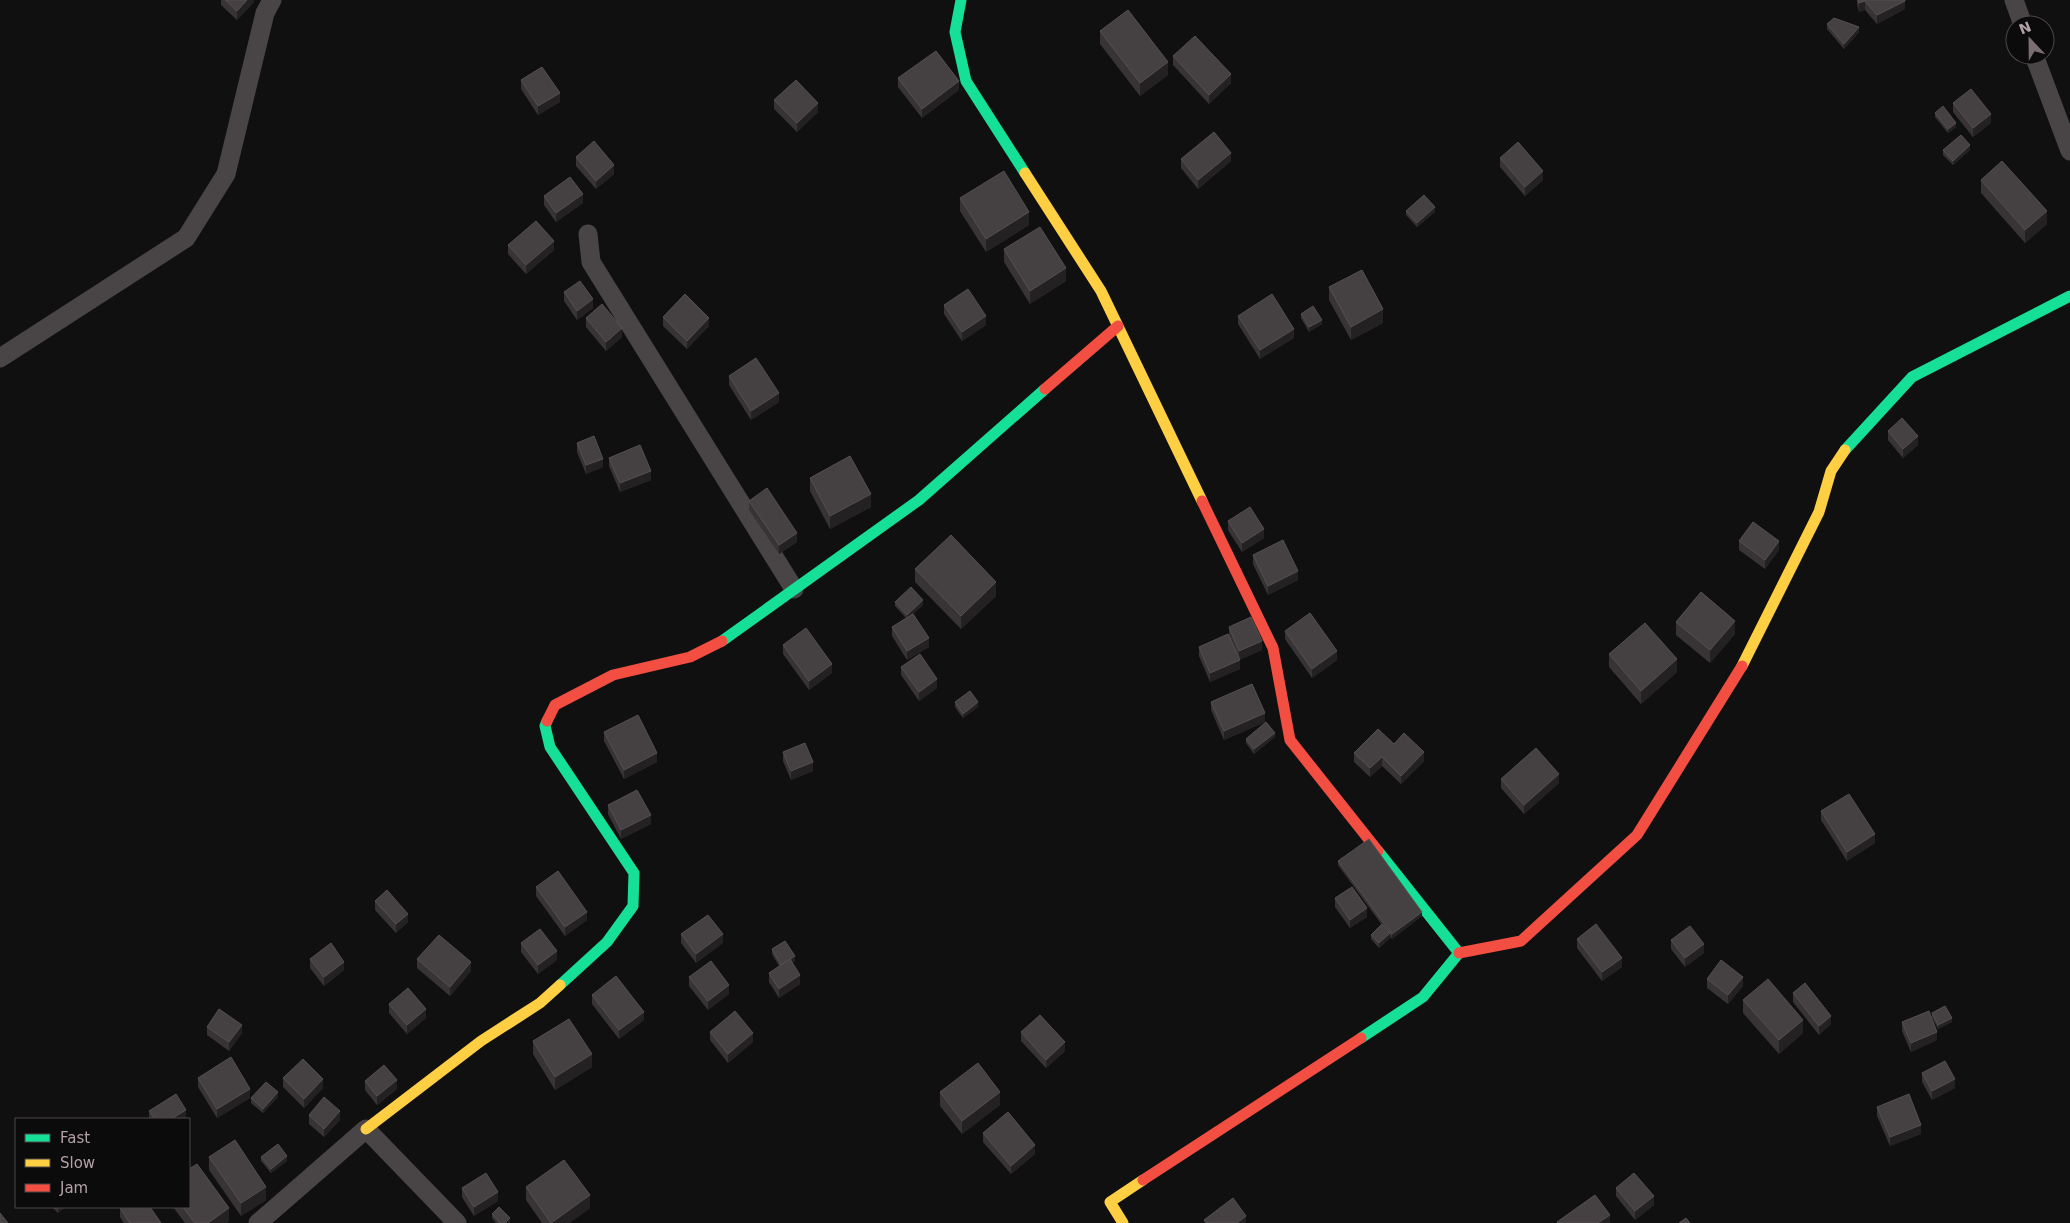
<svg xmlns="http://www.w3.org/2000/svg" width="2070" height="1223" viewBox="0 0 2070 1223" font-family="'DejaVu Sans',sans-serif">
  <rect width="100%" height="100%" fill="#111010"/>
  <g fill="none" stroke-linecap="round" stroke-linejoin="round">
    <g stroke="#494546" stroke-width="19">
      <path d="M2014 0 2023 25"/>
      <path d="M2034 55 2070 151"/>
      <path d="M588 234 591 262 794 589"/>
      <path d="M0 358 186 238 226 174 265 13 272 0"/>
      <path d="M258 1223 366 1129 457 1223"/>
    </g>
    <g stroke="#16e098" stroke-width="11">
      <path d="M961 0 955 32 966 81 1025 173"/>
      <path d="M1845 450 1912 377 2070 296"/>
      <path d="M722 641 919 500 1045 389"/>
      <path d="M547 721 545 726 550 747 634 873 633 906 607 942 560 985"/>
      <path d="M1361 1038 1423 997 1459 953 1378 851"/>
    </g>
    <g stroke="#ffcf43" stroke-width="11">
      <path d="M1025 173 1101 291 1202 501"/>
      <path d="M1742 666 1819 512 1831 471 1845 450"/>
      <path d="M366 1129 481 1041 540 1003 560 985"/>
      <path d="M1123 1223 1110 1202 1143 1180"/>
    </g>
    <g stroke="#f24e42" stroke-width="11">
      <path d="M1045 389 1118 326"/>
      <path d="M1202 501 1273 648 1290 740 1378 851"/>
      <path d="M547 721 555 705 613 675 690 657 722 641"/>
      <path d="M1459 953 1521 941 1637 835 1742 666"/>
      <path d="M1143 1180 1361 1038"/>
    </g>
  </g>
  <g fill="#383436">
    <path d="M221 0H254V2L237 20 221 5Z"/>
    <path d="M1857 0H1905V9L1877 24 1865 10 1859 12 1857 4Z"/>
    <path d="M1827 24 1859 32 1844 49 1827 29Z"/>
    <path d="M1100 31 1168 75 1140 96 1100 44Z"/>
    <path d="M1173 56 1231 83 1209 104 1173 65Z"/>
    <path d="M898 78 959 90 922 118 898 87Z"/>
    <path d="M521 80 560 102 538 115 521 89Z"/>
    <path d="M774 100 818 112 797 132 774 109Z"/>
    <path d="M1953 103 1991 123 1973 137 1953 112Z"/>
    <path d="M1935 113 1956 127 1948 133 1935 117Z"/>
    <path d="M1943 150H1970L1953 165 1943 155Z"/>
    <path d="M576 157 614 174 596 189 576 166Z"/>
    <path d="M1500 158 1543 180 1525 196 1500 167Z"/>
    <path d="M1181 159 1231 161 1198 189 1181 168Z"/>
    <path d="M1981 180 2047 224 2025 243 1981 193Z"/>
    <path d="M544 196 583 203 556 222 544 205Z"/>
    <path d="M960 198 1029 225 986 252 960 211Z"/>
    <path d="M1406 211 1435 212 1417 227 1406 215Z"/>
    <path d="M508 245 554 250 526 274 508 254Z"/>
    <path d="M1004 249 1066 281 1030 304 1004 262Z"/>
    <path d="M1329 287 1383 323 1351 340 1329 300Z"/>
    <path d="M564 292 593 308 577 320 564 301Z"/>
    <path d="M944 305 986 325 962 341 944 314Z"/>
    <path d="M1301 314 1322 324 1309 332 1301 318Z"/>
    <path d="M1238 316 1294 338 1260 359 1238 324Z"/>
    <path d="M663 317 709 326 687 349 663 326Z"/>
    <path d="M586 318 622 337 606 351 586 327Z"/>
    <path d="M729 376 779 402 751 420 729 385Z"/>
    <path d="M1888 431 1918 445 1903 458 1888 440Z"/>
    <path d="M577 443 603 467 586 474 577 452Z"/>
    <path d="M609 458 651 480 620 492 609 466Z"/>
    <path d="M810 478 871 507 830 529 810 491Z"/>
    <path d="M749 501 797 542 779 554 749 510Z"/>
    <path d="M1228 521 1264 538 1242 552 1228 530Z"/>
    <path d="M1739 541 1779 550 1765 569 1739 550Z"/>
    <path d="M1253 555 1298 580 1268 595 1253 564Z"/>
    <path d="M915 569 996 596 961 629 915 582Z"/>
    <path d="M895 602 923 605 912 615 929 647 907 660 892 636V627L906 618 895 606Z"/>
    <path d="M1676 622 1735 634 1710 663 1676 635Z"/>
    <path d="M1229 627 1262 650 1239 660 1240 669 1210 682 1199 656V647L1229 635Z"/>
    <path d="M1285 631 1337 660 1312 678 1285 639Z"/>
    <path d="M783 645 832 673 809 690 783 654Z"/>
    <path d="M1609 654 1677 672 1641 704 1609 667Z"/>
    <path d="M901 667 937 688 919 701 901 675Z"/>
    <path d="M955 702 978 707 963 718 955 707Z"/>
    <path d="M1211 702 1265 722 1224 740 1211 710Z"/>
    <path d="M604 732 657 762 624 779 604 741Z"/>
    <path d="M1275 737 1254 754 1246 743V739Z"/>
    <path d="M1394 744 1424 761 1401 784 1382 766 1370 777 1354 762V753Z"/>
    <path d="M783 752 813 771 791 780 783 761Z"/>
    <path d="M1501 779 1559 783 1524 814 1501 788Z"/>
    <path d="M608 805 651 824 621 839 608 814Z"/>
    <path d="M1821 811 1875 843 1847 861 1821 820Z"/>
    <path d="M1338 861 1422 916 1392 939 1390 936V938L1379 948 1371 939V935L1382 925 1338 865Z"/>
    <path d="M536 887 587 920 565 936 536 896Z"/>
    <path d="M1335 898 1367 917 1350 928 1335 907Z"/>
    <path d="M375 901 408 922 396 933 375 910Z"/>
    <path d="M681 934 723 943 696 963 681 943Z"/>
    <path d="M1577 939 1622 967 1602 981 1577 948Z"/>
    <path d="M1671 940 1704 953 1685 967 1671 949Z"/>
    <path d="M521 943 557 960 538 974 521 952Z"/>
    <path d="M772 949 795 961 792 963 800 984 779 998 769 982V973L779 966 772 954Z"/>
    <path d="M310 959 344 970 324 986 310 968Z"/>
    <path d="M417 959 471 971 450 996 417 968Z"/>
    <path d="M689 977 729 994 708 1010 689 986Z"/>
    <path d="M1707 979 1743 986 1728 1004 1707 988Z"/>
    <path d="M1793 993 1831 1024 1819 1035 1793 1002Z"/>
    <path d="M592 995 644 1020 619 1039 592 1004Z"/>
    <path d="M1743 1000 1803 1033 1779 1054 1743 1013Z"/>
    <path d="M389 1004 426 1018 407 1034 389 1013Z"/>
    <path d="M1932 1013 1952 1022 1938 1029 1932 1017Z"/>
    <path d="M1902 1022 1937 1040 1911 1052 1902 1031Z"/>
    <path d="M207 1027 242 1033 229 1051 207 1035Z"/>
    <path d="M710 1032 753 1042 728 1063 710 1040Z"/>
    <path d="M1021 1032 1065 1051 1046 1068 1021 1041Z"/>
    <path d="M533 1041 592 1067 555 1090 533 1054Z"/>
    <path d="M1922 1073 1955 1088 1932 1100 1922 1082Z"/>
    <path d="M198 1078 250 1098 217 1118 198 1087Z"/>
    <path d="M283 1078 323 1088 304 1108 283 1087Z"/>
    <path d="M365 1081 397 1089 377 1105 365 1090Z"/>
    <path d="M940 1092 1000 1105 962 1134 940 1106Z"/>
    <path d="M278 1097 263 1113 251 1103V1098Z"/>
    <path d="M1877 1107 1921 1134 1890 1146 1877 1116Z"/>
    <path d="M149 1111 186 1119H149Z"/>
    <path d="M309 1115 340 1120 324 1137 309 1124Z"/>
    <path d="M983 1133 1035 1154 1011 1174 983 1142Z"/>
    <path d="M209 1157 266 1200 241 1216 209 1170Z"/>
    <path d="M261 1157 287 1161 271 1173 261 1161Z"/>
    <path d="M526 1187 590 1208 569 1223H542L526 1200Z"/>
    <path d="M462 1188 498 1201 474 1216 462 1197Z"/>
    <path d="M1616 1188 1654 1205 1635 1220 1616 1196Z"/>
    <path d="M52 1207H65L58 1213Z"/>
    <path d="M173 1207H189L229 1221 227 1223H185Z"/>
    <path d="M120 1208 161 1223H124L120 1217Z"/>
    <path d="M492 1214 510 1223H496L492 1218Z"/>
  </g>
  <g fill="#232121">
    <path d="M247 0H254V2L237 20V11Z"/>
    <path d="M1865 1V10L1859 12V3Z"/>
    <path d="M1905 1V9L1877 24V15Z"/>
    <path d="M1859 27V32L1844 49V44Z"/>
    <path d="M1168 62V75L1140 96V83Z"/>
    <path d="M1231 74V83L1209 104V95Z"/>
    <path d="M959 81V90L922 118V109Z"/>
    <path d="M560 93V102L538 115V106Z"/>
    <path d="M818 103V112L797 132V123Z"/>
    <path d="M1991 114V123L1973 137V128Z"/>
    <path d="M1956 123V127L1948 133V129Z"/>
    <path d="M1970 145V150L1953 165V161Z"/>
    <path d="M1231 153V161L1198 189V180Z"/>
    <path d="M614 165V174L596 189V181Z"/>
    <path d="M1543 171V180L1525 196V187Z"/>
    <path d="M583 194V203L556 222V213Z"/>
    <path d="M1435 207V212L1417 227V223Z"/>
    <path d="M2047 211V224L2025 243V230Z"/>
    <path d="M1029 212V225L986 252V239Z"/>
    <path d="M554 241V250L526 274V265Z"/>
    <path d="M1066 268V281L1030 304V291Z"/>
    <path d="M593 299V308L577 320V311Z"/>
    <path d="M1383 309V323L1351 340V327Z"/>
    <path d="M986 316V325L962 341V332Z"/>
    <path d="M709 318V326L687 349V341Z"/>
    <path d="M1322 320V324L1309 332V327Z"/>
    <path d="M622 328V337L606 351V342Z"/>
    <path d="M1294 329V338L1260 359V350Z"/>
    <path d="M779 393V402L751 420V411Z"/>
    <path d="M1918 436V445L1903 458V449Z"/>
    <path d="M603 459V467L586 474V465Z"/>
    <path d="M651 471V480L620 492V483Z"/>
    <path d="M871 494V507L830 529V516Z"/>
    <path d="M1264 529V538L1242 552V543Z"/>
    <path d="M797 533V542L779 554V545Z"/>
    <path d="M1779 541V550L1765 569V560Z"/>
    <path d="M1298 571V580L1268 595V586Z"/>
    <path d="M996 582V596L961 629V616Z"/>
    <path d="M923 600V605L907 619V615Z"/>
    <path d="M1735 621V634L1710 663V650Z"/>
    <path d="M929 638V647L907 660V651Z"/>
    <path d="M1262 641V650L1239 660V651Z"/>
    <path d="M1337 651V660L1312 678V669Z"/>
    <path d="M1677 659V672L1641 704V691Z"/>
    <path d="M1240 660V669L1210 682V673Z"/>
    <path d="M832 664V673L809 690V681Z"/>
    <path d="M937 679V688L919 701V692Z"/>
    <path d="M978 702V707L963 718V714Z"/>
    <path d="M1265 713V722L1224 740V731Z"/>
    <path d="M1275 733V737L1254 754V749Z"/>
    <path d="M1424 752V761L1401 784V776Z"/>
    <path d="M657 753V762L624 779V770Z"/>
    <path d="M1382 757V766L1370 777V768Z"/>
    <path d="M813 762V771L791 780V771Z"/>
    <path d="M1559 774V783L1524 814V805Z"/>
    <path d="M651 815V824L621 839V830Z"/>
    <path d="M1875 834V843L1847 861V852Z"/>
    <path d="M1367 908V917L1350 928V920Z"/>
    <path d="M587 912V920L565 936V927Z"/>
    <path d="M1422 912V916L1392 939V934Z"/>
    <path d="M408 914V922L396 933V924Z"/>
    <path d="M1390 933V938L1379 948V943Z"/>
    <path d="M723 934V943L696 963V954Z"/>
    <path d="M1704 944V953L1685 967V958Z"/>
    <path d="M557 951V960L538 974V965Z"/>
    <path d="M795 956V961L781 969V965Z"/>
    <path d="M1622 958V967L1602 981V972Z"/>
    <path d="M344 962V970L324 986V977Z"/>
    <path d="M471 962V971L450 996V987Z"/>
    <path d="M800 975V984L779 998V989Z"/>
    <path d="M1743 977V986L1728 1004V995Z"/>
    <path d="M729 985V994L708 1010V1001Z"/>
    <path d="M426 1009V1018L407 1034V1025Z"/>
    <path d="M644 1012V1020L619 1039V1030Z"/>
    <path d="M1831 1016V1024L1819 1035V1026Z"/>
    <path d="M1952 1018V1022L1938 1029V1025Z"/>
    <path d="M1803 1020V1033L1779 1054V1040Z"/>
    <path d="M242 1025V1033L229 1051V1042Z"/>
    <path d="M1937 1032V1040L1911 1052V1043Z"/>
    <path d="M753 1033V1042L728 1063V1054Z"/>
    <path d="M1065 1042V1051L1046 1068V1060Z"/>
    <path d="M592 1054V1067L555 1090V1077Z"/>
    <path d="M323 1079V1088L304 1108V1099Z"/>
    <path d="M1955 1079V1088L1932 1100V1091Z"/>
    <path d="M397 1080V1089L377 1105V1096Z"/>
    <path d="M250 1089V1098L217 1118V1109Z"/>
    <path d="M278 1092V1097L263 1113V1109Z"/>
    <path d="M1000 1092V1105L962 1134V1121Z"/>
    <path d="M186 1110V1119H171Z"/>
    <path d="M340 1111V1120L324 1137V1129Z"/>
    <path d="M1921 1125V1134L1890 1146V1137Z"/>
    <path d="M1035 1145V1154L1011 1174V1166Z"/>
    <path d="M287 1156V1161L271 1173V1169Z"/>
    <path d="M266 1187V1200L241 1216V1203Z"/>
    <path d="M498 1192V1201L474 1216V1207Z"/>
    <path d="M590 1195V1208L569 1223H551Z"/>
    <path d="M1654 1196V1205L1635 1220V1211Z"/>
    <path d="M58 1207H65L58 1213Z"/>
    <path d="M229 1208V1221L227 1223H208Z"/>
    <path d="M1610 1215V1223H1598Z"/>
    <path d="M1246 1216V1223H1237Z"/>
    <path d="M510 1218V1223H505Z"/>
  </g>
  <g fill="#454042" stroke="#564f52">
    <path d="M225 0H247L237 11Z"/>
    <path d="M1858 0H1905V1L1877 15 1865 1 1859 3Z"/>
    <path d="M1128 10 1168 62 1140 83 1100 31Z"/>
    <path d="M1834 18 1859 27 1844 44 1827 24Z"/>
    <path d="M1195 36 1231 74 1209 95 1173 56Z"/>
    <path d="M936 51 959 81 922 109 898 78Z"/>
    <path d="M542 67 560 93 538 106 521 80Z"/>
    <path d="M796 80 818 103 797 123 774 100Z"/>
    <path d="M1971 89 1991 114 1973 128 1953 103Z"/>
    <path d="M1943 106 1956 123 1948 129 1935 113Z"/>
    <path d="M1214 132 1231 153 1198 180 1181 159Z"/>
    <path d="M1961 135 1970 145 1953 161 1943 150Z"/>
    <path d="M594 141 614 165 596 181 576 157Z"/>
    <path d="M1518 142 1543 171 1525 187 1500 158Z"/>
    <path d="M2002 161 2047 211 2025 230 1981 180Z"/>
    <path d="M1004 171 1029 212 986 239 960 198Z"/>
    <path d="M570 177 583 194 556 213 544 196Z"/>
    <path d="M1424 195 1435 207 1417 223 1406 211Z"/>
    <path d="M536 221 554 241 526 265 508 245Z"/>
    <path d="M1040 227 1066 268 1030 291 1004 249Z"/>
    <path d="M1362 270 1383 309 1351 327 1329 287Z"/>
    <path d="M580 281 593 299 577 311 564 292Z"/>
    <path d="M968 289 986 316 962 332 944 305Z"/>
    <path d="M685 294 709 318 687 341 663 317Z"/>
    <path d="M1272 294 1294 329 1260 350 1238 316Z"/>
    <path d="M602 304 622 328 606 342 586 318Z"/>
    <path d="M1313 306 1322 320 1309 327 1301 314Z"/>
    <path d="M756 358 779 393 751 411 729 376Z"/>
    <path d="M1902 418 1918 436 1903 449 1888 431Z"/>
    <path d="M594 436 603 459 586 465 577 443Z"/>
    <path d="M640 445 651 471 620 483 609 458Z"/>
    <path d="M850 456 871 494 830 516 810 478Z"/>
    <path d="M767 488 797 533 779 545 749 501Z"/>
    <path d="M1250 507 1264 529 1242 543 1228 521Z"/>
    <path d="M1753 522 1779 541 1765 560 1739 541Z"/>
    <path d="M951 535 996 582 961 616 915 569Z"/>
    <path d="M1283 540 1298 571 1268 586 1253 555Z"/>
    <path d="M911 587 923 600 907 615 895 602Z"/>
    <path d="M1701 592 1735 621 1710 650 1676 622Z"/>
    <path d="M1310 613 1337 651 1312 669 1285 631Z"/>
    <path d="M913 614 929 638 907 651 892 627Z"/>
    <path d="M1251 617 1262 641 1239 651 1229 627Z"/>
    <path d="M1645 623 1677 659 1641 691 1609 654Z"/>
    <path d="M806 628 832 664 809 681 783 645Z"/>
    <path d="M1228 634 1240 660 1210 673 1199 647Z"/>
    <path d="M920 654 937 679 919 692 901 667Z"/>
    <path d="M1252 684 1265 713 1224 731 1211 702Z"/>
    <path d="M970 691 978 702 963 714 955 702Z"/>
    <path d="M638 715 657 753 624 770 604 732Z"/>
    <path d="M1266 722 1275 733 1254 749 1246 739Z"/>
    <path d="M1378 729 1394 744 1404 733 1424 752 1401 776 1382 757 1370 768 1354 753Z"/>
    <path d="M805 743 813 762 791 771 783 752Z"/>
    <path d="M1536 748 1559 774 1524 805 1501 779Z"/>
    <path d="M637 790 651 815 621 830 608 805Z"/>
    <path d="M1849 794 1875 834 1847 852 1821 811Z"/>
    <path d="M1369 839 1422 912 1392 934 1338 861Z"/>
    <path d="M558 871 587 912 565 927 536 887Z"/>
    <path d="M1352 887 1367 908 1350 920 1335 898Z"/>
    <path d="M387 890 408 914 396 924 375 901Z"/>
    <path d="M708 915 723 934 696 954 681 934Z"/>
    <path d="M1382 924 1390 933 1379 943 1371 935Z"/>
    <path d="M1596 924 1622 958 1602 972 1577 939Z"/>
    <path d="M1690 926 1704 944 1685 958 1671 940Z"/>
    <path d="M540 929 557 951 538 965 521 943Z"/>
    <path d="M439 935 471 962 450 987 417 959Z"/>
    <path d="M785 941 795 956 781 965 772 949Z"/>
    <path d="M331 943 344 962 324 977 310 959Z"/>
    <path d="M790 959 800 975 779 989 769 973Z"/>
    <path d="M1721 960 1743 977 1728 995 1707 979Z"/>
    <path d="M711 961 729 985 708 1001 689 977Z"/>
    <path d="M616 976 644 1012 619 1030 592 995Z"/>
    <path d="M1768 979 1803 1020 1779 1040 1743 1000Z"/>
    <path d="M1805 983 1831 1016 1819 1026 1793 993Z"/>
    <path d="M408 988 426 1009 407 1025 389 1004Z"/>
    <path d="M1945 1006 1952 1018 1938 1025 1932 1013Z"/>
    <path d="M219 1009 242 1025 229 1042 207 1027Z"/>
    <path d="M735 1011 753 1033 728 1054 710 1032Z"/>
    <path d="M1929 1011 1937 1032 1911 1043 1902 1022Z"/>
    <path d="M1040 1015 1065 1042 1046 1060 1021 1032Z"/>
    <path d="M569 1019 592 1054 555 1077 533 1041Z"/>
    <path d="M231 1057 250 1089 217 1109 198 1078Z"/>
    <path d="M303 1059 323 1079 304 1099 283 1078Z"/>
    <path d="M1945 1061 1955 1079 1932 1091 1922 1073Z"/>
    <path d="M978 1063 1000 1092 962 1121 940 1092Z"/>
    <path d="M384 1065 397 1080 377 1096 365 1081Z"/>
    <path d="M266 1082 278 1092 263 1109 251 1098Z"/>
    <path d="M176 1094 186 1110 171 1119H155L149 1111Z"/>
    <path d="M1909 1094 1921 1125 1890 1137 1877 1107Z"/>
    <path d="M324 1097 340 1111 324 1129 309 1115Z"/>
    <path d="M1008 1112 1035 1145 1011 1166 983 1133Z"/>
    <path d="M235 1140 266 1187 241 1203 209 1157Z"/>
    <path d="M278 1144 287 1156 271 1169 261 1157Z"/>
    <path d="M564 1160 590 1195 551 1223 526 1187Z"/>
    <path d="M197 1164 229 1208 208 1223H195L183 1207H189V1169Z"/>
    <path d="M486 1173 498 1192 474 1207 462 1188Z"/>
    <path d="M1634 1173 1654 1196 1635 1211 1616 1188Z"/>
    <path d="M1595 1195 1610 1215 1598 1223H1558L1557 1222Z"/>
    <path d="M1233 1198 1246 1216 1237 1223H1206L1204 1220Z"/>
    <path d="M122 1207H150L161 1223H130L120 1208Z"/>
    <path d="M499 1207 510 1218 505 1223H500L492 1214Z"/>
    <path d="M0 1213 8 1223H0Z"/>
    <path d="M1686 1218 1690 1223H1679Z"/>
  </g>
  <rect x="15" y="1118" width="175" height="90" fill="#0c0b0b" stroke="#4e4749"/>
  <rect x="25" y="1134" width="25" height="8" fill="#16e098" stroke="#4e4749"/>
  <text x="60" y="1143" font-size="15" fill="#b2a1a7">Fast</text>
  <rect x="25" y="1159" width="25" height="8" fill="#ffcf43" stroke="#4e4749"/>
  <text x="60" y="1168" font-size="15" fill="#b2a1a7">Slow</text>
  <rect x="25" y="1184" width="25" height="8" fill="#f24e42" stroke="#4e4749"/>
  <text x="60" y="1193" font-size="15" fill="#b2a1a7">Jam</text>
  <g transform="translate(2030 40) rotate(338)"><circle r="24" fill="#0c0b0b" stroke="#4e4749"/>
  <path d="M0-4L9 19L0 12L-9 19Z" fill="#7a6e72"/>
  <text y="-8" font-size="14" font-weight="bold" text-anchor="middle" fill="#b2a1a7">N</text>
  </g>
</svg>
